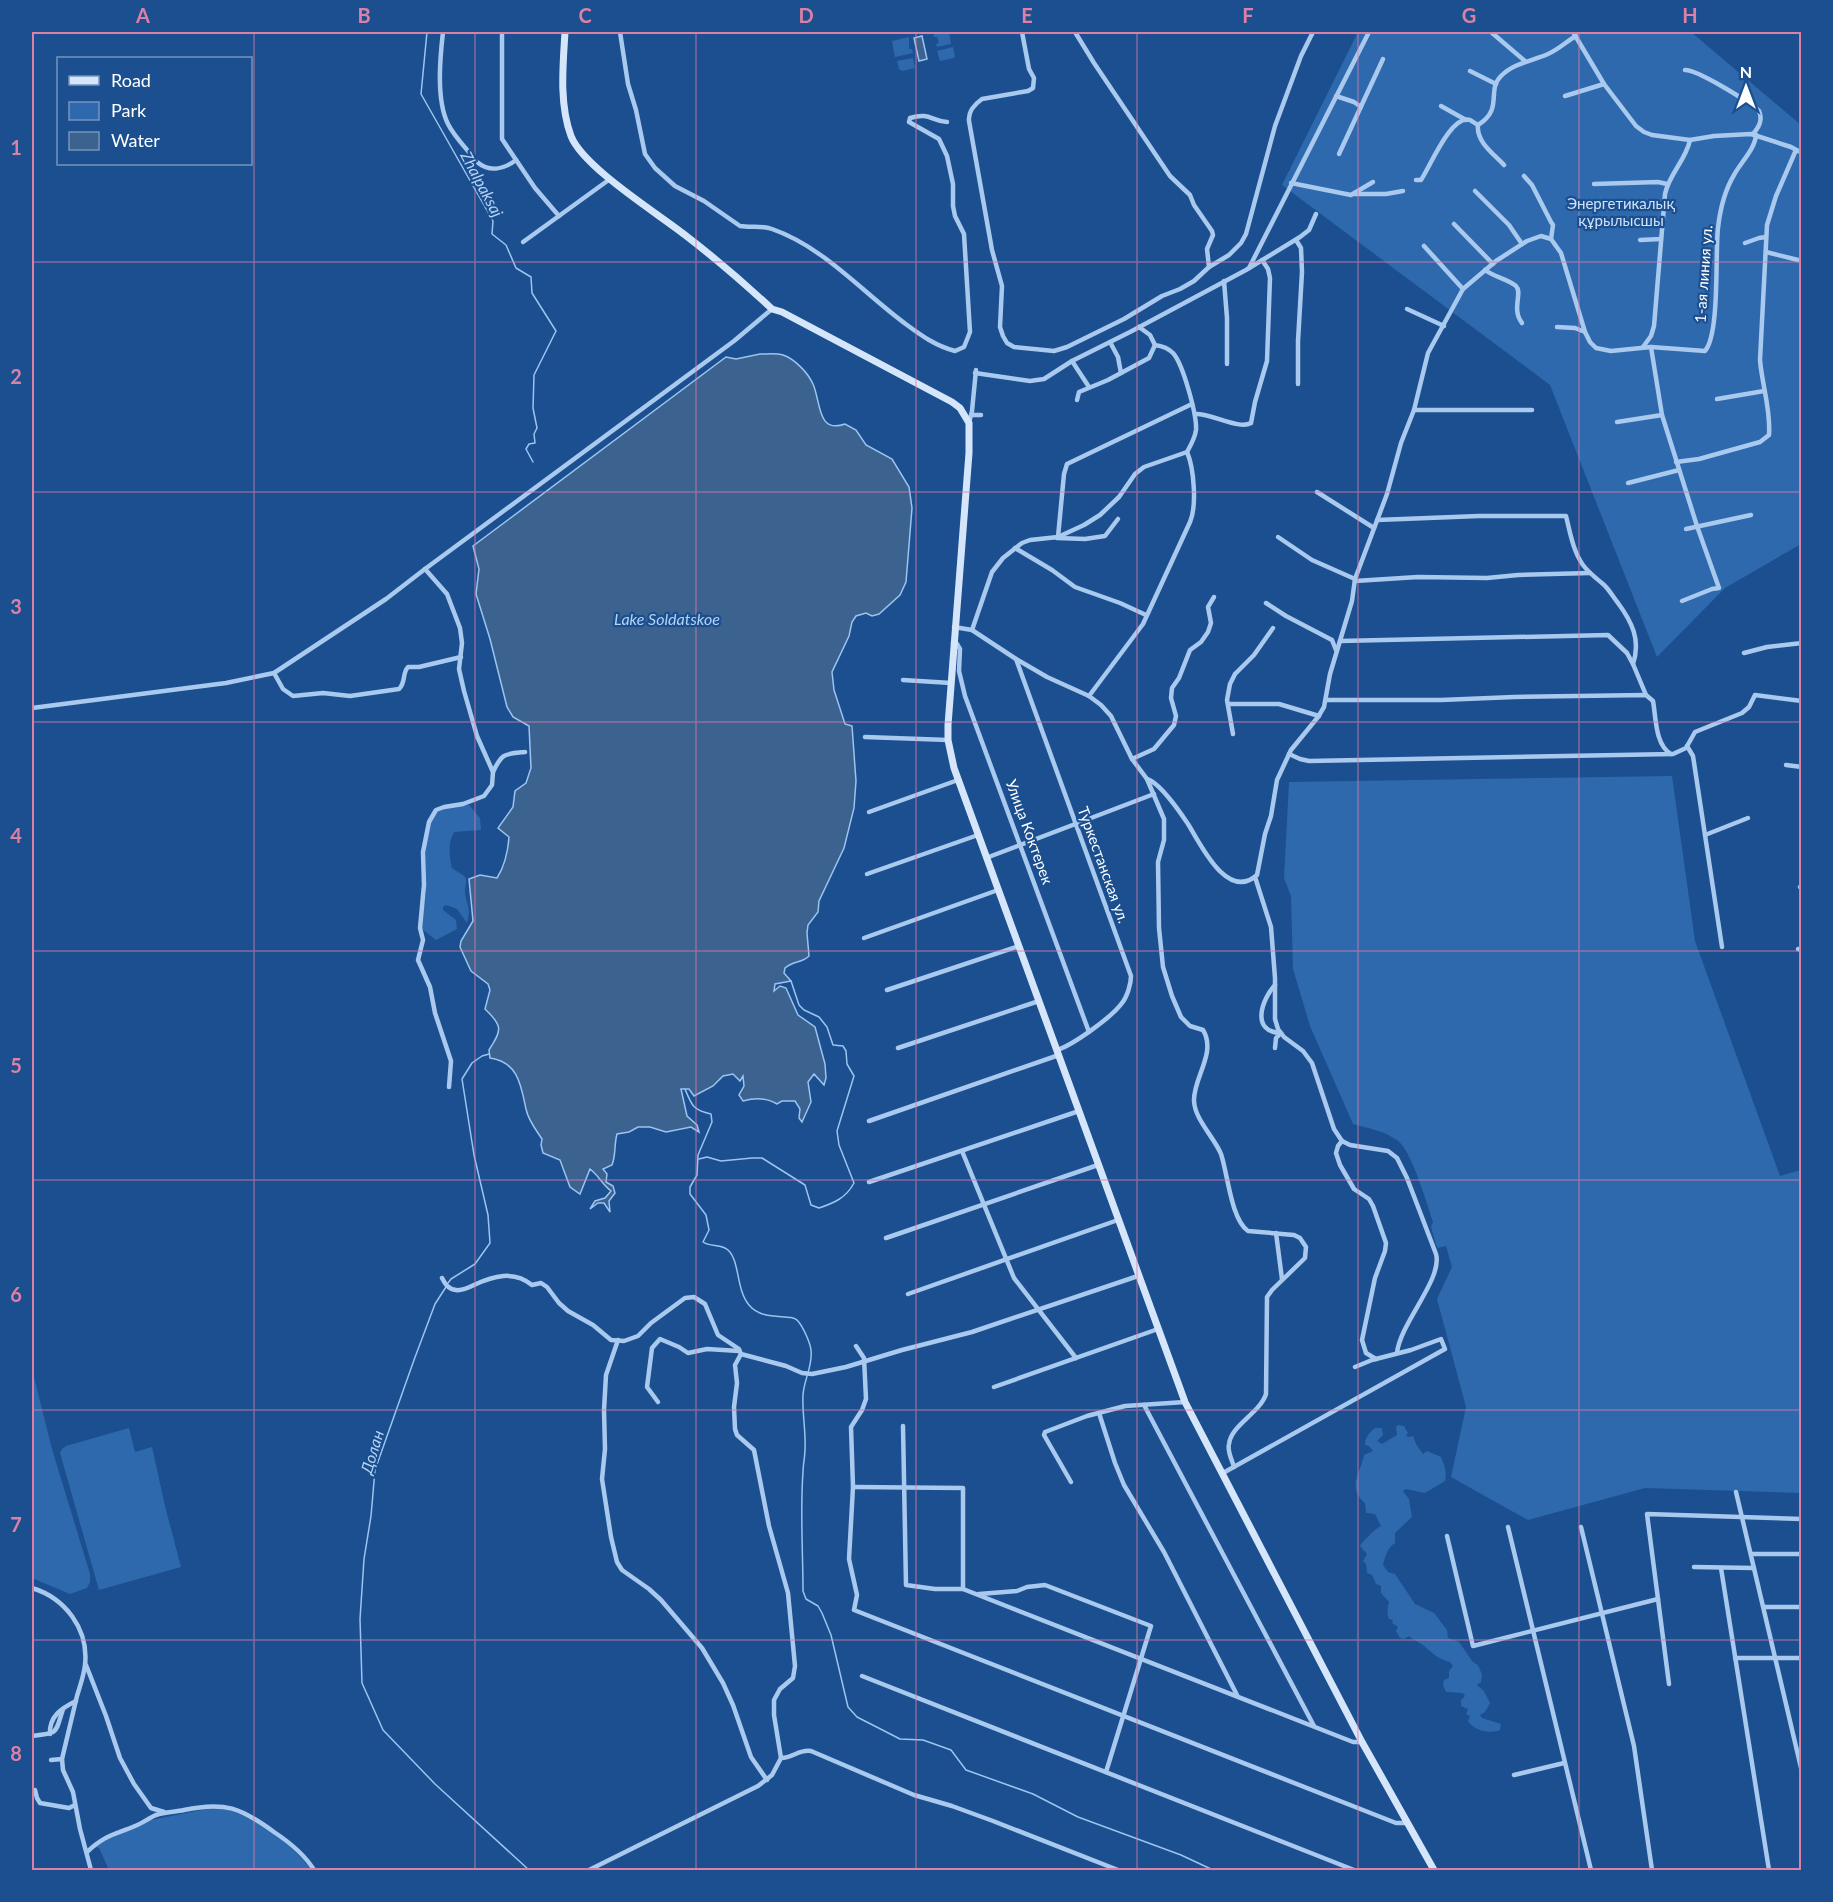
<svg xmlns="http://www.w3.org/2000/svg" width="1833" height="1902" viewBox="0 0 1833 1902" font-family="Lato,sans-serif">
  <rect width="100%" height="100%" fill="#1b4f8f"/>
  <g fill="#2e69ad">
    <path d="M933 32H949L951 44 937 47 936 44 939 43 937 37H934Z"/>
    <path d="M1358 32H1691L1801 125V544L1725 588 1657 657 1550 385 1282 185Z"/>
    <path d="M909 37V49H912L913 53 895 57 892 41Z"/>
    <path d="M953 47 955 56 954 58 940 61 937 51Z"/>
    <path d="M913 58 915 68 902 71 899 69 897 61Z"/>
    <path d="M1672 776 1695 941 1780 1176 1801 1170V1493L1645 1488 1528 1520 1451 1477 1466 1407 1437 1299 1452 1267 1446 1246 1438 1248 1436 1245 1431 1227 1433 1222C1427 1204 1411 1149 1397 1140 1384 1131 1368 1128 1353 1124L1310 1026 1293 969 1291 896 1284 878 1289 782Z"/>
    <path d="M469 805 480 818 481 830 454 832C448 842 449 857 452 868 455 871 461 873 464 876 468 880 465 885 465 890 465 903 472 906 467 923L457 909 446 905 443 907V910L456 920 457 929 436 940 422 929C422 915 426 900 426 886 427 867 420 828 437 813 445 806 459 806 469 805Z"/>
    <path d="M32 1369 52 1449 90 1574V1582L87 1588 70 1594 32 1578Z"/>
    <path d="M1398 1425 1404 1426 1408 1433 1406 1436 1409 1437 1413 1436 1416 1444 1423 1454 1427 1451 1441 1457C1445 1466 1447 1472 1445 1481L1425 1493 1406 1489 1403 1491 1409 1499 1412 1517 1395 1533V1543C1387 1548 1385 1557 1383 1565L1388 1572 1395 1574 1415 1604 1434 1613 1447 1630 1448 1638 1459 1642 1473 1662 1478 1665 1482 1675 1481 1682 1477 1685 1484 1691 1490 1703 1485 1712 1480 1715 1482 1718 1501 1724 1500 1730C1490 1734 1474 1731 1468 1721L1470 1716 1466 1714 1468 1709 1461 1706V1700L1465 1696 1463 1693 1446 1692 1443 1685 1444 1680 1449 1678V1671L1453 1666 1450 1662C1438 1659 1432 1653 1423 1645 1419 1642 1414 1640 1409 1636L1404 1639 1400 1638 1396 1631 1398 1627 1392 1623 1393 1620 1389 1619C1387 1614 1387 1608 1389 1602L1381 1593V1586L1376 1584 1372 1575 1367 1573 1366 1564 1363 1561 1367 1554 1360 1546C1363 1541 1376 1528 1381 1526L1375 1514 1366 1513 1365 1503C1346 1486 1361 1473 1364 1455L1373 1451 1369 1446 1365 1445C1365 1437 1369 1433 1375 1428H1382L1383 1435 1377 1441 1382 1444 1397 1435 1396 1427Z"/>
    <path d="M129 1428 135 1452 152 1447 165 1506 181 1567 99 1590 60 1453 62 1449 66 1446Z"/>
    <path d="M212 1808C220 1808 228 1809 235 1812 260 1821 297 1849 311 1870H109L99 1848 95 1847C111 1834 134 1832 151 1820Z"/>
  </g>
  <g fill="#3c6290" stroke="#9cc4f0" stroke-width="1.5">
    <path d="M922 36 927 59 919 61 914 38Z"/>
    <path d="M760 354C767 354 777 353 783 355 795 359 808 373 813 384 821 402 817 434 845 424L856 430 866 445 892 459 909 487 912 508 906 582 900 595 879 614 872 616 866 613 856 616 852 622 849 636 832 672 834 690 845 724 852 726 856 781 854 808 844 848 819 901 818 912 808 925 807 933 809 956C802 963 793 961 785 968L784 973 791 981 775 984 774 991 780 986 786 988 798 1015 815 1027 825 1064 826 1078 824 1085 814 1074 808 1082 811 1102 802 1122 799 1118 800 1109 795 1101H782L777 1104C767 1098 754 1098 743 1101L739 1095 744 1086 743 1076 740 1081 733 1074 723 1076 713 1086 694 1096 689 1089H681L687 1116 697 1125 699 1132 691 1127 666 1132 650 1127H638L629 1132 617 1134C614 1145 616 1155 612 1165L603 1169 607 1174 606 1182 613 1186 615 1193 609 1201 610 1212 604 1203H598L590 1209 595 1201 605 1198 611 1191C602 1184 599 1176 590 1169L580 1194 570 1187 560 1160 543 1153 541 1145 542 1139C536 1130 528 1120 526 1109 521 1085 518 1062 490 1058L489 1050C502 1030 503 1026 485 1009L490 990 488 984 471 971 460 947 461 941 473 921 469 879 480 875 497 878C504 867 508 851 509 837L498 828 513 807 515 791 526 783 531 768 529 726 513 717 507 707 490 639 476 594 479 569 473 546 726 357 736 359Z"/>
  </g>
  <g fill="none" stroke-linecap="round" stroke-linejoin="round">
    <g stroke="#9cc4f0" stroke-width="1.5">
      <path d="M427 32 421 94 493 221 492 234 506 245 516 268 531 277 532 293 556 331 534 375 533 408 537 428 534 434 535 443 529 444 526 449 533 462"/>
      <path d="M685 1089C692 1106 693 1110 711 1114L712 1122 698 1155 697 1175 690 1187V1194L706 1215 709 1230 703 1242C710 1247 722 1244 728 1250 740 1261 736 1290 749 1305 764 1323 791 1312 798 1321 803 1327 810 1342 811 1350 813 1366 804 1379 803 1395 802 1413 806 1431 805 1449 805 1457 803 1465 803 1472 800 1511 803 1552 803 1591L806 1599 818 1606 822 1613 831 1635 848 1707 857 1717 900 1739 923 1740 951 1750 966 1770 1033 1794 1078 1817 1181 1855 1213 1870"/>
      <path d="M699 1159 707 1157 721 1161 752 1158H762L805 1185 811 1205 819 1208C834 1203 846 1198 854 1183L839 1145 837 1131 854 1076 847 1064 846 1051 843 1046 833 1045 827 1027 819 1017 804 1010 799 1005 791 981"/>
      <path d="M448 1283 451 1279 475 1264 490 1243 488 1215 474 1155 462 1079 472 1063 482 1056 489 1054"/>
      <path d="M446 1287 435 1304 414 1360 375 1470 371 1516 364 1559 360 1619 362 1683 383 1730 435 1784 529 1870"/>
    </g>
    <g stroke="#a9c9ee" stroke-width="4.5">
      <path d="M443 32C440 58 436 100 448 124 455 138 468 150 477 162 489 172 503 170 516 160"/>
      <path d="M502 32V139L535 188 559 216"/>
      <path d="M620 32 628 84 636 110 645 154 655 168 675 186 704 201 740 226C751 228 761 225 772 229 824 247 863 293 907 325 922 336 936 346 955 351L964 347 970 332 964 234 955 216 953 206V184L947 156 939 139 909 122 910 118C930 112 931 121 947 122"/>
      <path d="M1022 32 1029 69 1034 78 1033 88 1028 91 982 99C975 104 968 112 969 121L992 250 1002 286 1000 327 1003 336 1007 343 1014 347 1054 351 1067 347 1124 319 1162 296 1180 289 1194 281 1209 267 1229 255 1241 243 1246 234 1275 126 1301 56 1313 32"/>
      <path d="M1075 32 1094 63 1170 176 1190 195 1194 205 1212 231 1213 235 1207 249 1209 267"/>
      <path d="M1491 32 1525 61"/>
      <path d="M1573 32 1604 84 1636 126 1644 132 1652 135 1690 140 1714 136 1751 134 1791 147 1802 153"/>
      <path d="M1685 70C1698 70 1748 101 1759 111 1763 120 1759 127 1753 134"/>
      <path d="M1470 71 1496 84"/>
      <path d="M1336 96 1354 102 1361 107"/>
      <path d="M1565 96 1604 84"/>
      <path d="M1441 106 1466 120"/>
      <path d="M1339 154 1383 59"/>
      <path d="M1504 165C1494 154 1476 142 1478 125 1504 109 1486 91 1501 76 1514 63 1532 61 1548 54 1558 50 1567 41 1576 36"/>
      <path d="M1524 176 1532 185 1551 222 1553 225 1551 239"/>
      <path d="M1416 180H1421C1430 167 1451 114 1470 120 1471 120 1477 125 1478 125"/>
      <path d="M1291 183 1351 195 1373 182"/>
      <path d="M1594 184 1658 182 1667 184"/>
      <path d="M1475 191 1509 225 1522 244"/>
      <path d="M1354 194H1386L1403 191"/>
      <path d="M1454 224 1493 264"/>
      <path d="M1296 240 1301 248 1302 272 1298 341V384"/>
      <path d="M1640 240 1661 239"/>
      <path d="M523 242 610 179"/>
      <path d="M1745 243 1759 238 1766 237"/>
      <path d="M1424 246 1463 289"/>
      <path d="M1766 252 1802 261"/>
      <path d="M1249 268 1369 32"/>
      <path d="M1485 270C1494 277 1508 279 1516 286 1523 293 1511 309 1522 323"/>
      <path d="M1224 281 1227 318V364"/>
      <path d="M1407 309 1444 326"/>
      <path d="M1557 327 1575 328 1585 332"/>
      <path d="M1110 342 1118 357 1121 373"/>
      <path d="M1643 347 1651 336 1654 326 1665 194C1669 174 1686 160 1690 140"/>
      <path d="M1651 347 1662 415 1697 526 1719 588 1712 589 1682 601"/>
      <path d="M1072 361 1089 387"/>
      <path d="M975 373 1030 381 1044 379 1072 361 1130 332 1246 270 1300 237 1309 230 1316 214"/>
      <path d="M1717 399 1764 391"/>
      <path d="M1077 400 1079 392 1108 380 1149 358 1155 345"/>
      <path d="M1414 410H1532"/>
      <path d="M1195 414C1211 413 1239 430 1251 423L1255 402 1267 361 1270 278 1268 269 1262 260"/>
      <path d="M972 415H981"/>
      <path d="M1617 422 1662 415"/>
      <path d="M969 423 972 411 976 370"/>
      <path d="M1676 462 1699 459 1760 442 1769 435C1771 410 1762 385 1760 360L1767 225 1776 196 1796 150"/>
      <path d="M1628 483 1679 470"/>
      <path d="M1317 492 1374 528"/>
      <path d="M1377 520 1479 516H1566C1570 532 1573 551 1583 565 1589 573 1596 578 1603 584 1609 589 1613 597 1618 603 1632 622 1641 640 1633 664L1646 695"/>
      <path d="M1686 529 1751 515"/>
      <path d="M1058 537 1064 474 1067 464 1192 404"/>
      <path d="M1278 537 1312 560 1355 579"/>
      <path d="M1057 538 1085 539 1105 536 1118 519"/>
      <path d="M1015 548 1052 570 1075 587 1120 603 1146 615"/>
      <path d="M425 569 447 594 460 628 462 643 459 669 464 691 477 736 493 772 492 785 484 796 463 804 444 807 436 810 429 822 423 852 424 885 420 928 423 940 418 960 430 987 435 1013 451 1061 449 1087"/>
      <path d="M1355 581 1418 577 1487 578 1518 575 1590 573"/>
      <path d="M1266 603 1286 616 1332 640 1336 650"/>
      <path d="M954 627 972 630 1016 659 1047 677 1089 696 1101 705 1111 716 1132 759 1147 779 1164 819V840L1158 862 1159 928 1163 967 1172 996 1181 1017 1190 1026 1203 1030C1217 1053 1193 1078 1194 1101 1195 1120 1214 1137 1221 1154 1228 1175 1231 1219 1248 1231L1294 1235 1300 1238 1306 1247 1305 1258 1272 1290 1267 1297 1266 1394C1260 1413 1231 1425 1229 1444 1227 1451 1232 1460 1234 1467"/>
      <path d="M972 630 992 572 1003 558 1022 543 1030 540 1058 537 1084 525 1100 515 1119 497 1135 474 1144 467 1187 452C1191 445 1195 438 1196 430 1197 415 1183 364 1173 353 1168 348 1162 346 1155 345L1150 335 1139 327"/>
      <path d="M1340 641 1608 635 1627 653 1633 664"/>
      <path d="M953 643 957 644 960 649 959 671 965 696 1089 1032"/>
      <path d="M1744 653 1767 647 1802 643"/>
      <path d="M1016 659 1131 976C1131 984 1127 997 1122 1003 1112 1017 1073 1045 1057 1050"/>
      <path d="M274 673 283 689 293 696 323 693 350 696 399 689C406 683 402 673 408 667H419L461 657"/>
      <path d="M903 680 951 683"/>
      <path d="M1089 696 1143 624 1190 522C1197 506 1194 468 1187 452"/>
      <path d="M1326 700H1441L1514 697 1646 695 1653 701C1656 717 1655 745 1671 754"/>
      <path d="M1229 704H1279L1319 716"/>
      <path d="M32 708 226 683 274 673 386 599 425 569 734 341 772 309"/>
      <path d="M1233 734 1227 700 1230 684 1235 674 1254 655 1273 628"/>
      <path d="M865 737 948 740"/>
      <path d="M1687 746 1693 756 1722 947"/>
      <path d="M1289 754 1300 759 1309 761 1673 754 1686 748 1695 732 1742 713 1749 707 1755 695 1802 701"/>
      <path d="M1132 759 1154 749 1174 725 1176 716 1171 698 1172 688 1179 678 1190 650 1201 642 1208 632 1211 623 1208 607 1214 597"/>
      <path d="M1786 765 1802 767"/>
      <path d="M493 772C502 753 504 754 525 752"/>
      <path d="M1147 779C1160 783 1180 812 1188 824 1200 843 1227 902 1257 875L1265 834 1271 816 1277 780 1291 750 1318 717 1324 707 1330 674 1352 601 1355 579 1387 494 1401 443 1414 410 1428 353 1463 289 1496 261 1527 241 1541 236 1551 239 1561 253 1585 332 1590 342 1596 348 1611 351 1651 347 1705 351C1720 334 1715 253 1718 228 1720 210 1725 190 1734 175 1741 162 1755 149 1756 135"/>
      <path d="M869 812 958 780"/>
      <path d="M1705 835 1748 818"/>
      <path d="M986 858 1154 794"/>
      <path d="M867 874 978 835"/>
      <path d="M1255 877 1271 927 1275 978V1019L1278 1029 1284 1037 1303 1051 1312 1063 1334 1129 1342 1141 1350 1145 1388 1151 1397 1158 1407 1178 1436 1254C1443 1279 1400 1323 1397 1353"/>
      <path d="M1800 887H1802"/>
      <path d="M864 938 998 890"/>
      <path d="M1798 949 1802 950"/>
      <path d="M887 990 1019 946"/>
      <path d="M898 1048 1039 1001"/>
      <path d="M1275 1048 1276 1038 1281 1033C1250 1032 1262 999 1275 985"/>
      <path d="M869 1121 1059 1055"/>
      <path d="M1342 1141 1338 1146 1336 1153 1340 1165 1354 1189 1369 1199 1373 1206 1386 1243 1385 1251 1375 1278 1362 1340 1366 1353 1376 1359"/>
      <path d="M962 1151 1014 1278 1076 1358"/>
      <path d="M869 1182 1079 1111"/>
      <path d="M1276 1233 1282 1279"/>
      <path d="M886 1238 1098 1165"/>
      <path d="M442 1278C445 1284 448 1289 456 1290 462 1291 468 1288 474 1285 493 1276 514 1270 532 1285L541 1283 547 1287 559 1303 568 1311 593 1325 611 1340 624 1341 638 1336 651 1323 685 1298 694 1297 705 1304 718 1335 739 1349 741 1354 786 1366 802 1373 812 1374 846 1367 902 1350 972 1332 1138 1276"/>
      <path d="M908 1294 1118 1220"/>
      <path d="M618 1340 606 1375 604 1410 605 1449 602 1479 611 1537 617 1562 622 1570 649 1589 661 1600 702 1648 723 1683 733 1705 751 1757 767 1780"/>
      <path d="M856 1346 864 1358 866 1399 862 1410 851 1427 853 1487 849 1559 857 1595 854 1610 1396 1823H1407"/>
      <path d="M994 1387 1158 1329"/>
      <path d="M658 1402 647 1387 652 1348 660 1339 679 1347 688 1353 707 1349 739 1351"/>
      <path d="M1144 1405 1314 1726"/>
      <path d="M1099 1413 1115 1463 1124 1485 1164 1552 1237 1695"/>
      <path d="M903 1426 906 1585 935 1589H963L1353 1742H1362"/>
      <path d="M1223 1473 1445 1349 1441 1339 1411 1350 1372 1360 1355 1367"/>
      <path d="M1071 1482 1044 1435 1045 1432 1087 1416 1125 1406 1185 1402"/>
      <path d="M853 1487 963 1488V1589"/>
      <path d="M1736 1492 1802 1772"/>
      <path d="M1508 1527 1591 1870"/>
      <path d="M1581 1527 1634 1746 1652 1870"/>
      <path d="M1447 1536 1473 1646 1658 1599"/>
      <path d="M1751 1554H1802"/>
      <path d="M1694 1567 1754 1568"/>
      <path d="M1721 1568 1769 1870"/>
      <path d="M32 1588C65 1598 89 1629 85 1665 84 1675 80 1686 77 1696 72 1717 67 1738 62 1759L63 1770 73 1792 80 1829 91 1870"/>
      <path d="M979 1594 1017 1591 1027 1587 1045 1585 1151 1626 1106 1772"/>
      <path d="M1764 1607H1802"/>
      <path d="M1735 1658H1802"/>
      <path d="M86 1665 106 1716 120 1758 134 1784 151 1808 164 1812"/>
      <path d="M862 1676 1354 1870"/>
      <path d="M1669 1684 1647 1514 1802 1519"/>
      <path d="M50 1734C49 1716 62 1708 76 1701"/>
      <path d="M32 1736C59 1733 55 1734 63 1709"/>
      <path d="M781 1758C793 1758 799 1749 811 1751L914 1795 952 1806 993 1821 1118 1870"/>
      <path d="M51 1760 62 1759"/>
      <path d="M1514 1775 1564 1763"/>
      <path d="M35 1790 37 1798 40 1803 69 1808 75 1805"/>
      <path d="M87 1852C105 1835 114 1835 135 1826 143 1823 149 1818 156 1815 165 1812 175 1812 184 1810 225 1801 241 1808 274 1832 289 1842 305 1855 314 1870"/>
      <path d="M589 1870 758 1786 772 1775 781 1758 774 1715V1700L780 1689 793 1678 795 1666 788 1593 769 1526 754 1450 737 1435 735 1429 734 1407 737 1383 735 1365 741 1354"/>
    </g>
    <path stroke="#d6e6fa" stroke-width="7" d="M565 32C563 65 559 104 571 136 583 167 657 213 685 235 715 258 744 283 772 309L782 312 952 402 960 408 969 423V453L948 725V740L954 768 1185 1402 1362 1742 1434 1870"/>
  </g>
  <path fill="none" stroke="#dd80a5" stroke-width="1.5" stroke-opacity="0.55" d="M254 32V1870M475 32V1870M696 32V1870M916 32V1870M1137 32V1870M1358 32V1870M1579 32V1870M32 262H1802M32 492H1802M32 722H1802M32 951H1802M32 1180H1802M32 1410H1802M32 1640H1802"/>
  <g text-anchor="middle" stroke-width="4.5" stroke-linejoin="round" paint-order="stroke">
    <g font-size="15" fill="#cfe3fa" stroke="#1b4f8f">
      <text x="1621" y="209">Энергетикалық<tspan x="1621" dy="17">құрылысшы</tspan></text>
    </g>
    <g font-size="15" fill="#fff" stroke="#1b4f8f">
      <text transform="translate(1704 274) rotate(-86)" y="5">1-ая линия ул.</text>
      <text transform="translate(1029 832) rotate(70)" y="5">Улица Коктерек</text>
      <text transform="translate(1103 865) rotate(70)" y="5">Туркестанская ул.</text>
    </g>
    <g font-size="16" font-style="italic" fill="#b5d3f5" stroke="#1b4f8f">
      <text transform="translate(482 184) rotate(62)" y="6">Zhalpaksaj</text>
      <text x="667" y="625">Lake Soldatskoe</text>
      <text transform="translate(372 1452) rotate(-73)" y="6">Долан</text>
    </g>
  </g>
  <rect width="1833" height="1902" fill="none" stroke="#1b4f8f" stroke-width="66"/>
  <rect x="57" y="57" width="195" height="108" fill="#1b4f8f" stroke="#7695bc" stroke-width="1.5"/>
  <rect x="69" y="76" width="30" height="9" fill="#d6e6fa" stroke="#7695bc" stroke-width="1.5"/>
  <text x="111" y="87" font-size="18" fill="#ffffff">Road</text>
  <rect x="69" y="102" width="30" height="18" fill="#2e69ad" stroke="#7695bc" stroke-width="1.5"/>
  <text x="111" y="117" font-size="18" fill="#ffffff">Park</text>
  <rect x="69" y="132" width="30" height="18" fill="#3c6290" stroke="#7695bc" stroke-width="1.5"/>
  <text x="111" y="147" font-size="18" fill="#ffffff">Water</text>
  <g transform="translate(1746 87)" stroke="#1b4f8f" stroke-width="4.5" paint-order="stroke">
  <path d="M0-4.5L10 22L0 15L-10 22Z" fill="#ffffff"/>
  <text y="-9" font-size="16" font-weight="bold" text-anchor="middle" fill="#ffffff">N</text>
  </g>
  <rect x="33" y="33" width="1767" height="1836" fill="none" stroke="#dd80a5" stroke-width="2"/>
  <g font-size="20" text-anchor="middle" font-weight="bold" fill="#dd80a5">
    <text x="143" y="23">A</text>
    <text x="364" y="23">B</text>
    <text x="585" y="23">C</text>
    <text x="806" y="23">D</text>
    <text x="1027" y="23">E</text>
    <text x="1248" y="23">F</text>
    <text x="1469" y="23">G</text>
    <text x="1690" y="23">H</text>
    <text x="16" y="155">1</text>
    <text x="16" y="384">2</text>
    <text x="16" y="614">3</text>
    <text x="16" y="843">4</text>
    <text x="16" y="1073">5</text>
    <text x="16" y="1302">6</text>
    <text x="16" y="1532">7</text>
    <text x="16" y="1761">8</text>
  </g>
</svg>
